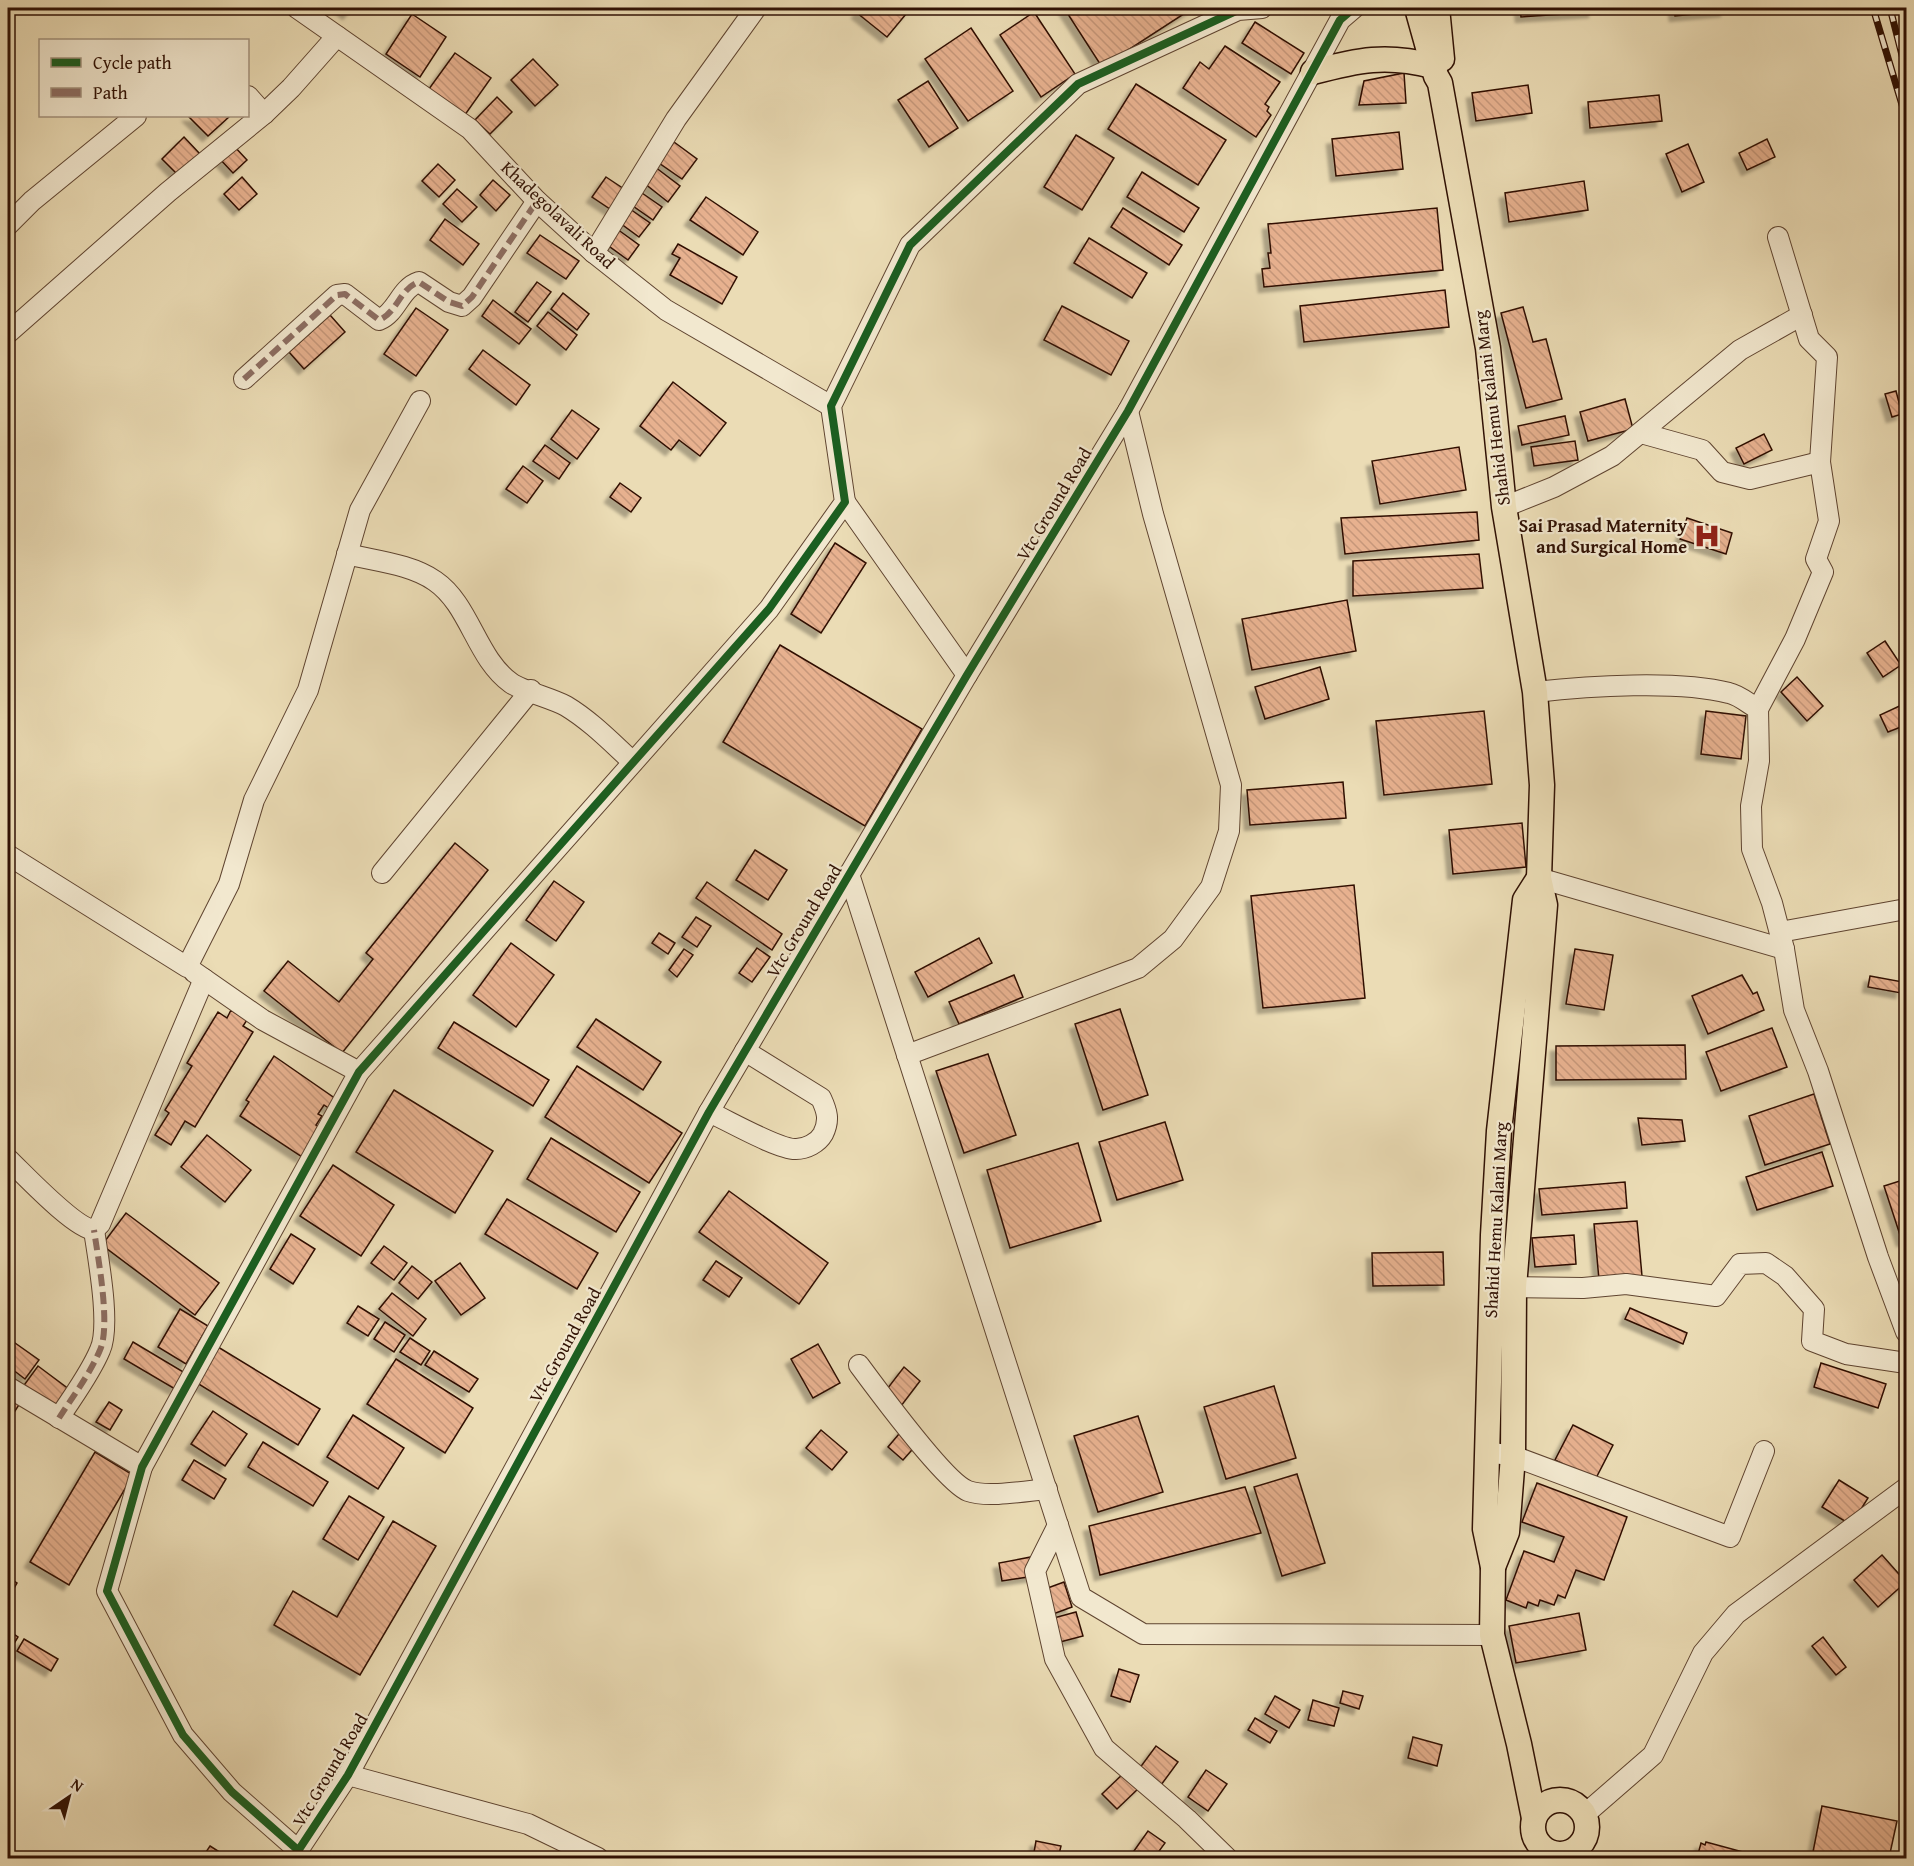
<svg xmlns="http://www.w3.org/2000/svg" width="1914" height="1866" viewBox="0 0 1914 1866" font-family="'Gentium Book Plus',serif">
  <defs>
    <pattern id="building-back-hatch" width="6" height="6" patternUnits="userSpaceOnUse" patternTransform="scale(1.5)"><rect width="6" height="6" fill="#e7b18f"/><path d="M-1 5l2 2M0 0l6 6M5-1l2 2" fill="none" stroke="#c6977a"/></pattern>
    <filter id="shadow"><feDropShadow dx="-5.5" dy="5.5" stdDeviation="1.5" flood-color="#0004"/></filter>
  </defs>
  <rect width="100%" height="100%" fill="#ebdcb5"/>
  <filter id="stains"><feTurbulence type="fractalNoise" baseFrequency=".00333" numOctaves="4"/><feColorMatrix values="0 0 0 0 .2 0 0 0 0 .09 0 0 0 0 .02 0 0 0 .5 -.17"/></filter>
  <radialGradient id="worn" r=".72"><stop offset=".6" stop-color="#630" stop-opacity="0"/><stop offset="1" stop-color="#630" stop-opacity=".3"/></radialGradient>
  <g fill="url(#building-back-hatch)" stroke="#301104" stroke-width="1.5" filter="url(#shadow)">
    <path d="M341 8H353L348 14Z"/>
    <path d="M861 8H911L887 37 857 13Z"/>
    <path d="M1064 8H1193L1102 67Z"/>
    <path d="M1520 8H1594V12L1521 17Z"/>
    <path d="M1674 8H1726V11L1675 16Z"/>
    <path d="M1034 12 1075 74 1041 97 1000 35Z"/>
    <path d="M412 14 446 37 420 77 386 54Z"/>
    <path d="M1255 22 1304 53 1291 74 1242 43Z"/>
    <path d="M971 28 1013 91 968 121 925 59Z"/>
    <path d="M1225 46 1280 82 1265 104 1269 107 1267 111 1271 115 1256 137 1183 88 1200 62 1209 69Z"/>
    <path d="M455 53 491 78 462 119 426 93Z"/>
    <path d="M533 59 558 85 535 106 511 80Z"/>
    <path d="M1404 73 1406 103 1359 105 1364 81Z"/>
    <path d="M928 81 958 128 929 147 898 100Z"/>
    <path d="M1136 84 1226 140 1198 185 1108 129Z"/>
    <path d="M1528 85 1532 113 1476 121 1472 93Z"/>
    <path d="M1659 95 1662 121 1590 128 1588 102Z"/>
    <path d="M497 97 512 112 490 134 475 120Z"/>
    <path d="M188 116H230L208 136Z"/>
    <path d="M1399 132 1403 169 1336 176 1332 139Z"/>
    <path d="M1076 135 1114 158 1082 210 1044 187Z"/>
    <path d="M184 137 200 154 178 175 162 159Z"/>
    <path d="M1767 139 1775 157 1747 170 1739 153Z"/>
    <path d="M674 142 697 159 682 179 659 163Z"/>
    <path d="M1688 144 1704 182 1682 192 1666 154Z"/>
    <path d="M233 145 247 160 233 173 219 158Z"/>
    <path d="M438 164 455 180 439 197 422 181Z"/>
    <path d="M655 167 680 186 668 202 644 183Z"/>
    <path d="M1142 172 1199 208 1184 232 1127 197Z"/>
    <path d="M242 177 257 194 239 210 224 194Z"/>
    <path d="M606 177 627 191 613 211 592 197Z"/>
    <path d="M493 180 510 195 496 211 480 195Z"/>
    <path d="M1584 181 1588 210 1509 222 1505 193Z"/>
    <path d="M457 189 477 207 462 222 443 204Z"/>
    <path d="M642 193 662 207 653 220 633 206Z"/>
    <path d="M706 197 758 232 743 255 690 220Z"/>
    <path d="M1123 208 1182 245 1169 265 1111 227Z"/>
    <path d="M1437 208 1443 270 1264 287 1262 269 1270 268 1268 253H1271L1268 224Z"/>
    <path d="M630 209 650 223 639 237 620 223Z"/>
    <path d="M445 219 479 244 463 265 430 240Z"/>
    <path d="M617 229 639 245 628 260 606 244Z"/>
    <path d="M540 235 579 261 566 279 527 253Z"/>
    <path d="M1089 238 1147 273 1132 298 1074 263Z"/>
    <path d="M678 244 737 277 722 304 670 275 680 258 672 254Z"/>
    <path d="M537 282 551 292 528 322 515 312Z"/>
    <path d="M1445 290 1449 327 1304 342 1300 306Z"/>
    <path d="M563 293 589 314 577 330 551 309Z"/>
    <path d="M493 300 531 329 519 344 482 316Z"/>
    <path d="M1062 306 1129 341 1111 375 1044 340Z"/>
    <path d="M1523 307 1533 342 1546 339 1562 399 1526 408 1501 313Z"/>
    <path d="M416 308 448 330 416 376 384 354Z"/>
    <path d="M548 312 577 335 566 350 537 326Z"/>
    <path d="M330 315 345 332 304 369 289 352Z"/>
    <path d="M483 350 530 385 516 405 469 369Z"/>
    <path d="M673 382 726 423 700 456 679 440 671 450 640 426Z"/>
    <path d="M1896 391 1902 414 1892 417 1885 394Z"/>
    <path d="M1625 399 1633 429 1588 441 1580 412Z"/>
    <path d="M572 410 599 429 577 459 551 439Z"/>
    <path d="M1565 416 1569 435 1522 445 1518 426Z"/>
    <path d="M1764 434 1772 450 1744 464 1736 448Z"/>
    <path d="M1575 441 1578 460 1534 466 1531 447Z"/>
    <path d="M545 445 570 463 559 479 533 461Z"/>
    <path d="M1459 447 1466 490 1380 504 1372 461Z"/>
    <path d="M523 466 543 481 527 503 506 489Z"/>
    <path d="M620 483 641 498 631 512 610 497Z"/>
    <path d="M1477 512 1479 540 1345 554 1341 518Z"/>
    <path d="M1687 518 1732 533 1726 554 1680 539Z"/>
    <path d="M835 543 866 563 821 633 791 614Z"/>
    <path d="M1479 554 1483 588 1353 596V561Z"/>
    <path d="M1347 600 1356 651 1252 670 1242 619Z"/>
    <path d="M1885 641 1901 665 1883 677 1867 653Z"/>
    <path d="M780 645 922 729 865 826 723 742Z"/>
    <path d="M1320 667 1329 699 1265 719 1255 687Z"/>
    <path d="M1797 677 1823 706 1807 721 1781 692Z"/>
    <path d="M1906 703V725L1888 732 1880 715Z"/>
    <path d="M1484 711 1492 784 1384 795 1376 721Z"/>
    <path d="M1706 711 1746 716 1741 759 1701 754Z"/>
    <path d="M1343 782 1346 818 1250 825 1247 790Z"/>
    <path d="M1522 823 1526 867 1453 874 1449 830Z"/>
    <path d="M455 843 488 870 342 1053 264 991 288 961 339 1002 373 959 366 953Z"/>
    <path d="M755 850 787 870 768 900 736 880Z"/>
    <path d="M554 881 584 902 556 941 526 920Z"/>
    <path d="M707 882 782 934 772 950 696 898Z"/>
    <path d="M1354 885 1365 998 1263 1008 1251 896Z"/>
    <path d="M696 917 711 926 697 947 682 937Z"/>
    <path d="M659 933 675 943 668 954 652 943Z"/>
    <path d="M979 938 992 963 928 997 915 972Z"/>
    <path d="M511 943 554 975 516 1027 473 995Z"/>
    <path d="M757 948 770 957 752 982 739 973Z"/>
    <path d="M684 949 693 955 677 977 669 970Z"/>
    <path d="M1575 949 1613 955 1604 1010 1566 1004Z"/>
    <path d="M1014 975 1023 997 959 1024 949 1002Z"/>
    <path d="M1742 975 1753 994 1757 992 1764 1010 1708 1034 1692 996Z"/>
    <path d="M1870 976 1903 982 1901 993 1868 987Z"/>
    <path d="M1120 1009 1148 1095 1103 1110 1075 1024Z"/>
    <path d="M231 1010 247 1020 243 1026 253 1032 195 1127 185 1121 171 1145 155 1135 169 1113 165 1110 192 1066 187 1063 218 1012 227 1018Z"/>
    <path d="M596 1019 661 1062 643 1090 577 1047Z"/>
    <path d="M454 1022 549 1080 533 1106 438 1048Z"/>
    <path d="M1772 1028 1787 1067 1721 1091 1706 1052Z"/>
    <path d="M1685 1045 1686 1079 1556 1080V1046Z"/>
    <path d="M988 1054 1016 1135 964 1153 936 1071Z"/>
    <path d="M274 1056 336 1099 330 1109 324 1105 318 1114 322 1116 316 1125 318 1126 302 1157 240 1116 249 1102 246 1100Z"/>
    <path d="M577 1066 682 1133 649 1183 545 1117Z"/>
    <path d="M394 1090 493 1151 455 1213 356 1152Z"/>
    <path d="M1814 1094 1830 1144 1765 1165 1749 1116Z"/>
    <path d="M1638 1118 1682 1120 1685 1141 1642 1145Z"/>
    <path d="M1165 1122 1183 1180 1117 1200 1099 1142Z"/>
    <path d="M207 1135 251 1170 225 1202 181 1167Z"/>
    <path d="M551 1138 640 1192 616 1232 527 1179Z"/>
    <path d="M1078 1143 1101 1221 1010 1248 987 1170Z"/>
    <path d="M1822 1152 1833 1186 1757 1210 1746 1177Z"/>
    <path d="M333 1165 394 1205 361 1256 300 1216Z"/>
    <path d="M1906 1179V1240L1902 1241 1884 1186Z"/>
    <path d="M1625 1182 1627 1208 1542 1215 1539 1189Z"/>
    <path d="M729 1191 828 1263 799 1304 699 1232Z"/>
    <path d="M507 1199 598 1253 577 1289 485 1234Z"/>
    <path d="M126 1213 219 1283 195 1315 102 1245Z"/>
    <path d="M1637 1221 1642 1276 1599 1280 1594 1224Z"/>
    <path d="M291 1234 315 1249 293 1284 270 1269Z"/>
    <path d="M1574 1235 1576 1264 1535 1267 1532 1238Z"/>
    <path d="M384 1246 407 1263 394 1280 371 1263Z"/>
    <path d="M1443 1252 1444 1285 1373 1286 1372 1253Z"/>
    <path d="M716 1261 742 1278 729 1297 703 1280Z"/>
    <path d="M460 1263 485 1298 461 1315 435 1281Z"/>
    <path d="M412 1266 432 1282 418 1299 399 1283Z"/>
    <path d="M392 1293 426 1319 413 1336 379 1309Z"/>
    <path d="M358 1306 379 1319 368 1336 347 1323Z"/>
    <path d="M1630 1308 1687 1333 1683 1344 1625 1319Z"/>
    <path d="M180 1309 208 1326 186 1364 158 1347Z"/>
    <path d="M385 1322 405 1335 394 1352 374 1339Z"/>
    <path d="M8 1338 39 1360 25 1379 8 1366Z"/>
    <path d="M410 1338 430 1351 421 1365 400 1352Z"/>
    <path d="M133 1342 185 1373 175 1389 124 1359Z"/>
    <path d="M818 1344 840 1383 813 1398 791 1359Z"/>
    <path d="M218 1347 320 1409 298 1445 197 1383Z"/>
    <path d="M434 1351 478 1379 469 1392 425 1365Z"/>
    <path d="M396 1359 473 1408 445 1453 367 1404Z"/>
    <path d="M1821 1363 1886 1384 1878 1408 1814 1387Z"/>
    <path d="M38 1366 70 1390 54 1411 22 1388Z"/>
    <path d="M904 1367 920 1381 901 1406 884 1393Z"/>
    <path d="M1274 1386 1296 1458 1226 1479 1204 1407Z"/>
    <path d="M8 1390 22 1400 8 1422Z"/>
    <path d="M109 1402 122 1410 110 1430 96 1422Z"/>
    <path d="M213 1411 247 1434 225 1466 191 1444Z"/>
    <path d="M353 1415 404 1448 378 1489 327 1457Z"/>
    <path d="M1138 1416 1163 1492 1098 1512 1074 1436Z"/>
    <path d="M1573 1425 1613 1445 1595 1480 1555 1460Z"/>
    <path d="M904 1428 919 1442 903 1460 888 1447Z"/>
    <path d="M821 1430 847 1452 832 1470 806 1448Z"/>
    <path d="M263 1442 328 1482 313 1506 248 1467Z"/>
    <path d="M95 1452 133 1475 69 1585 30 1562Z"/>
    <path d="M194 1460 226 1479 214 1499 182 1480Z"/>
    <path d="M1297 1474 1325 1563 1282 1576 1254 1487Z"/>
    <path d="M1839 1480 1868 1498 1851 1525 1822 1507Z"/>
    <path d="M1537 1483 1627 1517 1604 1580 1576 1570 1565 1598 1558 1595 1554 1605 1540 1600 1538 1606 1528 1602 1526 1608 1506 1600 1524 1551 1554 1562 1564 1537 1522 1522Z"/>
    <path d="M1245 1487 1261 1533 1100 1575 1089 1526Z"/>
    <path d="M349 1496 384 1517 358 1560 323 1539Z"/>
    <path d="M393 1521 436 1546 360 1675 274 1625 293 1591 337 1617Z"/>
    <path d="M1882 1555 1906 1582 1878 1607 1854 1580Z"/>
    <path d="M1031 1557 1034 1576 1002 1581 999 1563Z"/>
    <path d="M8 1577 17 1583 8 1599Z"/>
    <path d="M1064 1582 1072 1607 1053 1614 1045 1589Z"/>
    <path d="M1076 1612 1083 1636 1056 1643 1050 1619Z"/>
    <path d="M1579 1613 1586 1650 1516 1663 1509 1626Z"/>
    <path d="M8 1630 18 1637 12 1647 8 1645Z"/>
    <path d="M1823 1637 1846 1667 1836 1675 1812 1646Z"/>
    <path d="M24 1639 58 1659 51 1671 17 1651Z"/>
    <path d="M1119 1669 1139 1675 1130 1702 1111 1696Z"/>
    <path d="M1343 1691 1363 1696 1359 1709 1340 1703Z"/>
    <path d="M1275 1696 1300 1710 1289 1728 1265 1714Z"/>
    <path d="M1313 1700 1339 1708 1334 1726 1308 1720Z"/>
    <path d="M1255 1718 1277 1731 1270 1743 1248 1730Z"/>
    <path d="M1413 1737 1442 1745 1437 1766 1408 1758Z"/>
    <path d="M1156 1746 1178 1762 1161 1785 1139 1769Z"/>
    <path d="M1206 1770 1227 1784 1208 1811 1188 1797Z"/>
    <path d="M1126 1771 1141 1786 1117 1809 1102 1794Z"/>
    <path d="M1822 1806 1897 1821 1889 1858 1812 1857Z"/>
    <path d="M1148 1831 1165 1843 1154 1858H1129Z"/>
    <path d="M1036 1841 1061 1846 1058 1858H1033Z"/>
    <path d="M1706 1842 1743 1852 1741 1858H1697L1701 1843 1705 1845Z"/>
    <path d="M210 1846 229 1858H202Z"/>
  </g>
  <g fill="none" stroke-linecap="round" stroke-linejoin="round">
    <g stroke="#5f4430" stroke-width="22">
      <g id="minor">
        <path d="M297 8 470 129 537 201 594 253 666 310 831 406"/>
        <path d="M248 96 264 114"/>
        <path d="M8 225 32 201 136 116"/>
        <path d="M594 253 676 119 756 8"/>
        <path d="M8 333 168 192 264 114 291 88 337 36"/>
        <path d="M244 379 337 295 345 294 379 320C397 313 400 288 419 282L449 302 462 306 472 297 537 201"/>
        <path d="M1641 433 1702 450 1722 472 1750 479 1820 462"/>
        <path d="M845 502 967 675"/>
        <path d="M1504 507 1554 487 1612 456 1740 350 1802 315"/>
        <path d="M347 554C375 561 411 564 435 581 470 605 476 658 511 683 522 691 551 698 566 706 591 721 612 743 633 762"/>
        <path d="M1535 692C1589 686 1678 680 1729 693 1739 695 1749 704 1758 709L1759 761 1751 806 1752 849 1772 903 1784 949 1794 1010 1818 1071 1878 1257 1906 1332"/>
        <path d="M1758 709 1795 639 1823 572 1816 559 1829 521 1820 462 1827 357 1809 339 1778 237"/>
        <path d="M8 855 187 967 229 884 254 800 308 690 360 510 420 401"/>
        <path d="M382 873 531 690"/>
        <path d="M849 874 1081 1597 1143 1634 1492 1635"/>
        <path d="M1539 878 1784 949"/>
        <path d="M1780 932 1906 909"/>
        <path d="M194 972 263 1020 359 1072"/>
        <path d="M907 1055 1138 968 1173 939 1211 887 1229 831 1231 785 1153 514 1128 411"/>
        <path d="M709 1112C727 1120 779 1150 796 1149 806 1149 818 1143 823 1134 830 1120 827 1111 821 1098L745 1051"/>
        <path d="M8 1159C24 1174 74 1228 94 1230L100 1224 204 979"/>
        <path d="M1514 1287 1583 1288 1626 1284 1716 1296 1740 1264 1766 1263 1785 1276 1814 1309 1812 1341 1846 1354 1906 1363"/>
        <path d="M859 1365C876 1388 946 1483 968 1491 987 1498 1026 1491 1047 1489"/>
        <path d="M8 1387 142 1467"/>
        <path d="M59 1418C73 1396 90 1374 100 1350 111 1326 98 1258 94 1230"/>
        <path d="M1488 1452 1513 1456 1730 1537 1764 1451"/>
        <path d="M1058 1525 1035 1571 1055 1659 1104 1748 1187 1819 1227 1858"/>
        <path d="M348 1775 528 1824 598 1858"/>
        <path d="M1584 1815 1653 1755 1703 1653 1736 1614 1906 1488"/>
        <path d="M299 1851 232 1792 183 1735 107 1591 142 1467 359 1072 769 609 845 502 831 406 910 245 1078 84 1238 10 1262 8"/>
        <path d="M1570 1852 1574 1858"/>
        <path d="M293 1858 348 1775 709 1112 967 675 1128 411 1340 20 1354 8"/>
      </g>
    </g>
    <g stroke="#301104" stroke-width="27">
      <g id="major">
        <path d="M1417 8 1436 76 1440 83 1488 348 1504 507 1535 692 1542 785 1539 878 1545 905 1514 1287 1513 1456 1507 1532 1493 1567"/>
        <path d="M1437 8 1442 59"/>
        <path d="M1313 72C1358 60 1386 54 1433 66"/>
        <circle cx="1560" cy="1827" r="27"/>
        <path d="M1534 1818 1519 1744 1492 1635 1493 1567 1485 1529 1493 1235 1499 1131 1525 900 1539 878"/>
      </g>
    </g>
    <use href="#minor" stroke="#f2e8cf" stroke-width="20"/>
    <use href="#major" stroke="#ebdcb5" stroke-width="24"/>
    <g stroke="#301104" stroke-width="7">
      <g id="rail">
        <path d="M1873 8 1906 118"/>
        <path d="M1890 8 1906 71"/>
      </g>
    </g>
    <use href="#rail" stroke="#f2e8cf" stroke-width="4.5" stroke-dasharray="14" stroke-linecap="butt"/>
    <g stroke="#8d6e63" stroke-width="6" stroke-dasharray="12 6" stroke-linecap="butt">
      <path d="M244 379 337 295 345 294 379 320C397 313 400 288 419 282L449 302 462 306 472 297 537 201"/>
      <path d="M59 1418C73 1396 90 1374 100 1350 111 1326 98 1258 94 1230"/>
    </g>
    <g stroke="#f2e8cf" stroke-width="11">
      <g id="cycleway">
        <path d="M299 1851 232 1792 183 1735 107 1591 142 1467 359 1072 769 609 845 502 831 406 910 245 1078 84 1238 10 1262 8"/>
        <path d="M294 1857 348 1775 709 1112 967 675 1128 411 1340 20 1354 8"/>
      </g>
    </g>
    <use href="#cycleway" stroke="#1b5e20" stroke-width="8"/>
  </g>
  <defs>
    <g id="hospital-bare" transform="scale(2.07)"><path d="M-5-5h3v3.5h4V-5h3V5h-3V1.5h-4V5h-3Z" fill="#8f2418" stroke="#f2e8cf" stroke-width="2.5" paint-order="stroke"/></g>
  </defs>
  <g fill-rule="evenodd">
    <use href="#hospital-bare" x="1707" y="536"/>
  </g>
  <g text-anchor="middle" stroke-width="4.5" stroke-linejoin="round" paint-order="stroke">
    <g font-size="18" fill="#301104" stroke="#f2e8cf">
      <text transform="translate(558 215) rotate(43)" y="6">Khadegolavali Road</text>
      <text transform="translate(1492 408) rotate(-97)" y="6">Shahid Hemu Kalani Marg</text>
      <text transform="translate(1054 504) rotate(-59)" y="6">Vtc Ground Road</text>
      <text transform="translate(804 921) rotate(-59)" y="6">Vtc Ground Road</text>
      <text transform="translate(1496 1220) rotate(-87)" y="6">Shahid Hemu Kalani Marg</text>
      <text transform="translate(565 1345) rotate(-61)" y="6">Vtc Ground Road</text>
      <text transform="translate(330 1770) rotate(-59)" y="6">Vtc Ground Road</text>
    </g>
    <g font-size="18" font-weight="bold" fill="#301104" stroke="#f2e8cf" text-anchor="end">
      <text x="1687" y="532">Sai Prasad Maternity<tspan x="1687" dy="21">and Surgical Home</tspan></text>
    </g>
  </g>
  <rect width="1914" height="1866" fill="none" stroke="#ebdcb5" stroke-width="30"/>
  <rect x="9" y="9" width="1896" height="1848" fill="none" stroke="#301104" stroke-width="3"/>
  <rect x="15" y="15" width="1884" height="1836" fill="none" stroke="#301104" stroke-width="1.5"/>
  <rect x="39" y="39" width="210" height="78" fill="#f2e8cf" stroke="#a4927e" stroke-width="1.5"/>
  <rect x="51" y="58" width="30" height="9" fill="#1b5e20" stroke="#a4927e" stroke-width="1.5"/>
  <text x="93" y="69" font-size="18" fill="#301104">Cycle path</text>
  <rect x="51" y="88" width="30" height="9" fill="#8d6e63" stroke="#a4927e" stroke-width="1.5"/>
  <text x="93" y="99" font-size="18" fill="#301104">Path</text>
  <g transform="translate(69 1797) rotate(35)" stroke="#f2e8cf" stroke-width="4.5" paint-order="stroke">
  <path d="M0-4.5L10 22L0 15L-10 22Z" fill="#301104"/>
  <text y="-9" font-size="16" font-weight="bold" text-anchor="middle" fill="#301104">N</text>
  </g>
  <rect width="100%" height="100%" filter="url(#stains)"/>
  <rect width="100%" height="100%" fill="url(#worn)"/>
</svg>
